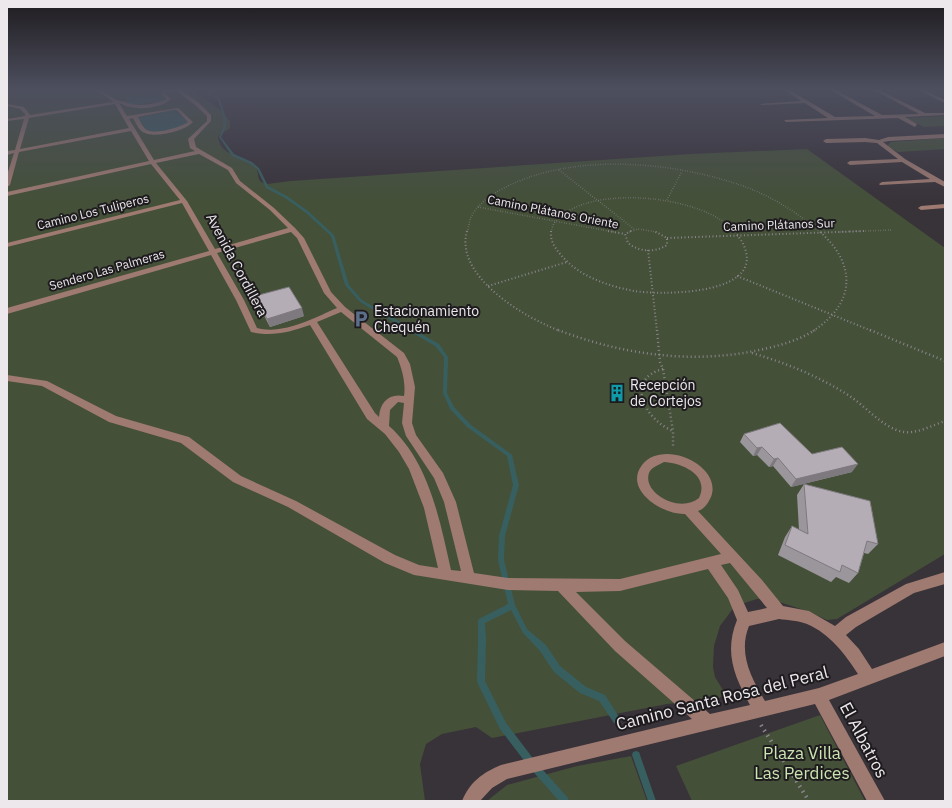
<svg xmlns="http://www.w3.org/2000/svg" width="952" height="808" viewBox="0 0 952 808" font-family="'IBM Plex Sans',sans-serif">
  <rect width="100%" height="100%" fill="#383239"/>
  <g fill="#445038">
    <path d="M7 89H191L222 111 230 121V128L219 135 218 137C221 158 243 154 254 165 261 171 254 182 267 184L291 181 691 154 807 149 945 248V554L837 619 827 620 807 611 773 600 757 599 735 606 720 626 714 646 713 667 715 677 723 690 722 696 718 699 667 704 492 738 476 727 442 734 426 744 420 764 425 801H7Z"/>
    <path d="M945 116V126L924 127 906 118Z"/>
    <path d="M945 138V149L898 152 887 146 891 142Z"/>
    <path d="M820 715 865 801H692L676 766Z"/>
    <path d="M631 756 647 801H487L507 785 577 766Z"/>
  </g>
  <g fill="#385f60">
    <path d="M153 93 162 95 166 98 164 101 131 105 127 101V98Z"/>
    <path d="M171 110 177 111 188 122C179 131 161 132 148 132L138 118Z"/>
  </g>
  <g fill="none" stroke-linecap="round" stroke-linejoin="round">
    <g fill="#385f60" fill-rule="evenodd">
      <path d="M193 89 203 91 220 99C224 115 231 121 221 137L234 154 252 162 259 168 268 186 287 196 308 211 334 235 349 285 362 300 439 344 448 357 447 393 454 407 471 425 511 454 512 455 519 485 505 536 504 560 515 605 527 629 546 645 560 666 586 687 605 695 621 720 620 723 617 724 614 723 599 701 580 693 554 672 540 651 523 633 511 610 485 623 486 640 485 681 506 723 535 761 568 798 569 801H559L529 767 500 729 478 684 477 681 478 640V621L479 619 508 604 498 560 499 536 513 485 507 456 467 427 450 409 443 393 444 357 435 346 360 302 345 285 331 236 306 213 285 198 266 188 257 169 250 164 232 156 219 137C228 121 222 115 218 99L201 91Z"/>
      <path d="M636 751 639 752 640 755 656 801H648L632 755 633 752Z"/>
    </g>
    <g stroke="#8a858b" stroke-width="1.5" stroke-dasharray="0.5 2" stroke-linecap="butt">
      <path d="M559 170 634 229"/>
      <path d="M667 200 682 171"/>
      <path d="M478 207 614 232"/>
      <path d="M467 232C469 227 469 222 471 217 479 202 495 192 510 185 579 152 681 162 751 189 776 199 799 214 820 232"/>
      <path d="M551 232C552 228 553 224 556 221 588 183 705 195 735 232"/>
      <path d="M629 232 638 229 657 232"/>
      <path d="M838 232 891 230"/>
    </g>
    <g stroke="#8a858b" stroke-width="2" stroke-dasharray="1 2.5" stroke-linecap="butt">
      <path d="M467 231C454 277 526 318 560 331"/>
      <path d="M551 231C550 241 555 248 561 255 578 276 608 286 634 291 658 295 757 296 746 252 744 243 739 237 734 231"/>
      <path d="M608 231 625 234"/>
      <path d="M631 231 625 234 628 243C639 252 655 253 667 245V238L654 231"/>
      <path d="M667 238 866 231"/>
      <path d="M648 250 657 331"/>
      <path d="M737 276 872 331"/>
      <path d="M488 286 567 262"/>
      <path d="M813 331C856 303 857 264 819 231"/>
    </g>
    <g stroke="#8a858b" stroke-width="2.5" stroke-dasharray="1 3" stroke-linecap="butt">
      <path d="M558 330C623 355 695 365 764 349 782 345 799 340 815 330"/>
      <path d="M657 330 660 362 663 369 673 431V447"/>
      <path d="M870 330 945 361"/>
      <path d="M752 353C786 363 818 376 848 395 866 406 882 428 904 432 917 434 933 425 945 421"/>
      <path d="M663 369C624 379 645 420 673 431"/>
    </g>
    <path stroke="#8a858b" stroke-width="4" stroke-dasharray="1.5 4.5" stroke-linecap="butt" d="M761 725 809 801"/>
    <g fill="#9e7a71" fill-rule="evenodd">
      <path d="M91 89C101 89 108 95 116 100 119 101 122 101 125 102 138 107 152 105 165 100L166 99 160 92 170 89H179L198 102 211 115V121L194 139 196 147 232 168 240 181 274 208 295 228 304 238 331 292 345 307 404 353 410 364 415 387 412 423 416 435 443 473 456 502 474 573 508 578 620 579 721 554 685 514C663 515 623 490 642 465 664 437 726 468 710 499 707 505 704 509 698 511L762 580 783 606 809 611 835 626 846 617 906 584 945 572V584L914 593 856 627 846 635 859 649 872 669 945 642V656L829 700 885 801H867L815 704 507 779 492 788 480 801H462C470 782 482 773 501 765L692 719 615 651 558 591 508 590 414 575 385 563 288 507 233 482 181 443 109 422 42 386 7 381V375L47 381 116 416 189 437 241 476 296 501 395 555 419 565 438 568 424 508 409 469 399 452 385 434 367 419 310 325C290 332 272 337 251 332L236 300 211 255 7 314V308L209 251 182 203 7 247V243L180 200 151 164 7 196V192L149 161 131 131 19 152 10 185 7 187V175L14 153 7 155V151L15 150 24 119 7 121V119L25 116V114L20 109 7 106V104L24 107 30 115 113 102 107 97ZM175 90 194 104 207 116V121L188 139 190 148 195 151 154 160 129 119 133 118C136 123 139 131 145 133 156 138 185 131 193 122L178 108 127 116 119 103C123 104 127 107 131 107 143 110 163 107 171 99L165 93ZM115 104 129 128 20 149 29 118ZM173 110H177L188 122C181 127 156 135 147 130 143 128 140 121 138 117ZM199 154 228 170 236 183 270 210 288 228 215 249 187 201 156 163ZM291 232 297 238 324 293 337 308C314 318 283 335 257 328L244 300 217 253ZM341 312 397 357C402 369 406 383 404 396 389 393 380 402 379 417L375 413 317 322ZM398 402 404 403 402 423 406 436 434 478 444 502 461 571 451 570C440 521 429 461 389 426L390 410ZM664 462C682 463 710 475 699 498 680 514 642 493 649 473 651 467 659 465 664 462ZM730 563 767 608 748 612 738 590 721 565ZM708 569 728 598 737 620C724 652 734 676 750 705L710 714 625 641 576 592 620 591ZM779 619C788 620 799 621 807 624 830 634 845 654 858 674L819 688 765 701C751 678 738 653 749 626Z"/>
      <path d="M783 89H788L835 117 875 116 829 89H834L882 115 919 114 872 89H877L925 113H945V115L905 117 917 124 915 127 898 118 786 122 784 120 828 118 805 103 762 105 760 104 801 101Z"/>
      <path d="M916 89H921L945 100V103Z"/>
      <path d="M945 134V138L889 141 883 142 905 159 945 182V187L935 182 880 185 879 184 882 182 930 179 902 162 850 165 847 163 850 161 898 159 877 143 865 142 826 143 823 141 826 139 865 138 879 140 888 137Z"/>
      <path d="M945 204V208L921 210 918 208 921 206Z"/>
    </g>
  </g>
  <g fill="#9b959c">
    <path d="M255 296 304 316 270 327 258 304Z"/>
    <path d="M744 434 812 454 852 472 791 487 773 466 769 467 757 455 753 456 740 442Z"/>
    <path d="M804 484 878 544 868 554 864 553 858 573 849 583 836 577 831 582 778 555 785 537 792 526 799 530 797 495Z"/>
  </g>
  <g fill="#7e797f">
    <path d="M302 308 304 316 270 327 267 319Z"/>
    <path d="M762 447 757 455 753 456 757 448Z"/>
    <path d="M778 458 773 466 769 467 774 459Z"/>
    <path d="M858 464 852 472 791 487 796 479Z"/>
  </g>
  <g fill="#b4adb5" stroke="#7e797f">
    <path d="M289 287 302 308 267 319 255 296Z"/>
    <path d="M780 423 812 454 842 447 858 464 796 479 778 458 774 459 762 447 757 448 744 434Z"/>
    <path d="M804 484 870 501 878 544 867 541 858 573 842 565 840 572 785 545 792 526 808 534Z"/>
  </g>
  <linearGradient id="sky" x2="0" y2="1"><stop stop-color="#1f1c1f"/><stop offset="0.44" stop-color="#4d4f5f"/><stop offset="1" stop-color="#4d4f5f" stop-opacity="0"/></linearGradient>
  <rect width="952" height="202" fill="url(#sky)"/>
  <defs>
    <g id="parking-bare" transform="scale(1.38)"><path d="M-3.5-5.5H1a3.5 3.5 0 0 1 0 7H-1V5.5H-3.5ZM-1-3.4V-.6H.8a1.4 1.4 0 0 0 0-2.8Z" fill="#5c6f8a" stroke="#1e1b1e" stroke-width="2.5" paint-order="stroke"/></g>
    <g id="building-bare" transform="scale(1.38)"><path d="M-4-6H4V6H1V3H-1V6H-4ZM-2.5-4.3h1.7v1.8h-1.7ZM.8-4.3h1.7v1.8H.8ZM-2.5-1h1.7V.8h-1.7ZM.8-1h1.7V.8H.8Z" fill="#0f9aa8" stroke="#1e1b1e" stroke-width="2.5" paint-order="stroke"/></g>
  </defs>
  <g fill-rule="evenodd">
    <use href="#parking-bare" x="361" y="319"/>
    <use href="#building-bare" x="617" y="393"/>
  </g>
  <g text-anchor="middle" stroke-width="4" stroke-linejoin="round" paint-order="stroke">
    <g font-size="12" fill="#ece8ec" stroke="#1e1b1e">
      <text transform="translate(93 212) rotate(-14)" y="4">Camino Los Tuliperos</text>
      <text transform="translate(553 212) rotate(11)" y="4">Camino Plátanos Oriente</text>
      <text transform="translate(779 225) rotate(-2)" y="4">Camino Plátanos Sur</text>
      <text transform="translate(107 270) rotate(-16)" y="4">Sendero Las Palmeras</text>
    </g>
    <g font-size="14" fill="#ece8ec" stroke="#1e1b1e">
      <text transform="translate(237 265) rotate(62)" y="5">Avenida Cordillera</text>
    </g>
    <g font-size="14" fill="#ece8ec" stroke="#1e1b1e" text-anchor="start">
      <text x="374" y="316">Estacionamiento<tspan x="374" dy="16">Chequén</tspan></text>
      <text x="630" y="390">Recepción<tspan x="630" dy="16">de Cortejos</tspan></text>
    </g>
    <g font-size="17" fill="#ece8ec" stroke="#1e1b1e">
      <text transform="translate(722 698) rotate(-14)" y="6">Camino Santa Rosa del Peral</text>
      <text transform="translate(864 740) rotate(62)" y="6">El Albatros</text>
    </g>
    <g font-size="17" fill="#cce6b2" stroke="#1e1b1e">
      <text x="802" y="759">Plaza Villa<tspan x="802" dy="20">Las Perdices</tspan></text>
    </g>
  </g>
  <rect width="952" height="808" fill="none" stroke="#ece8ec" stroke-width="16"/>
</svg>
